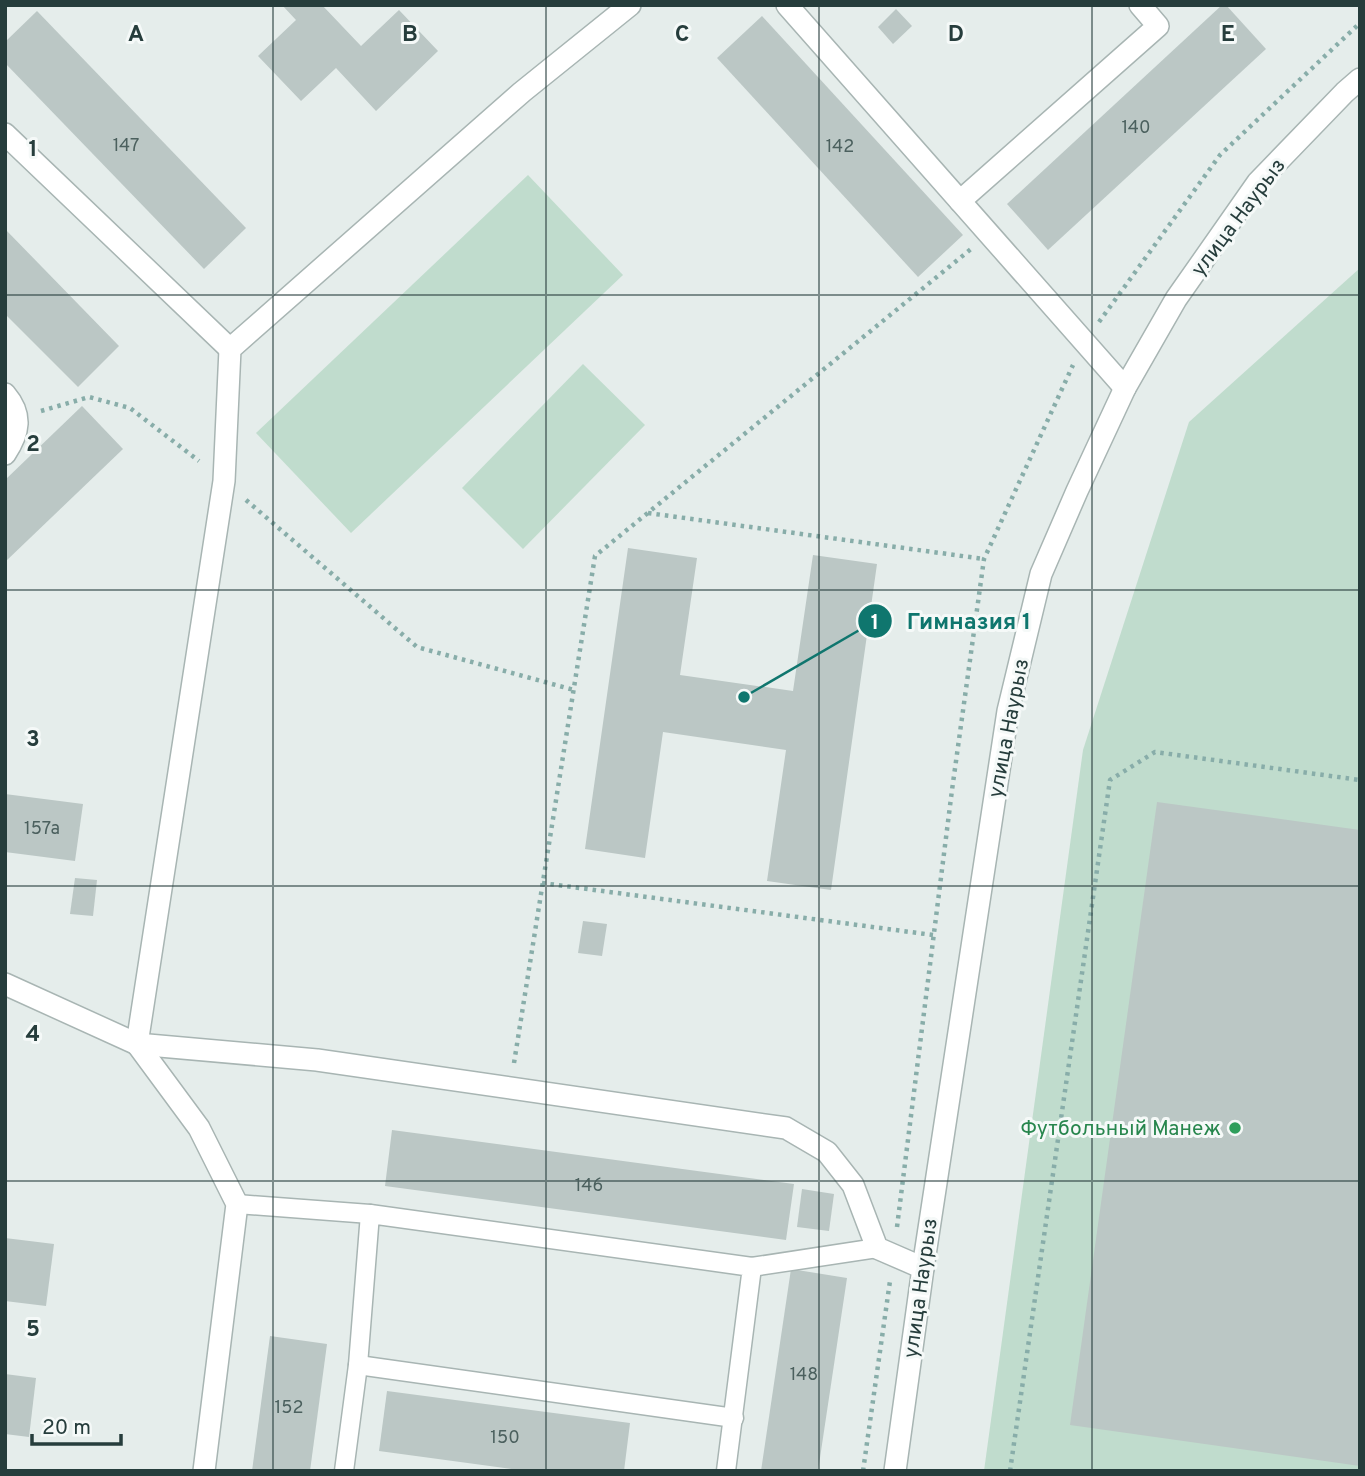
<svg xmlns="http://www.w3.org/2000/svg" width="1365" height="1476" viewBox="0 0 1365 1476" font-family="Overpass,sans-serif">
  <rect width="100%" height="100%" fill="#e5edeb"/>
  <g fill="#c0dccd">
    <path d="M528 175 623 275 351 533 256 433Z"/>
    <path d="M1360 268V1471H984L1083 750 1189 422Z"/>
    <path d="M583 364 645 425 523 549 462 488Z"/>
  </g>
  <g fill="#bbc7c5">
    <path d="M282 5H322L361 46 399 10 438 51 376 111 336 68 301 101 258 56 296 20Z"/>
    <path d="M1222 5H1226L1266 49 1048 250 1007 204Z"/>
    <path d="M896 9 912 26 893 44 878 27Z"/>
    <path d="M37 11 246 228 204 269 5 63V42Z"/>
    <path d="M762 16 963 235 918 277 717 58Z"/>
    <path d="M5 229 119 346 78 387 5 314Z"/>
    <path d="M82 406 123 449 5 562V480Z"/>
    <path d="M628 548 697 558 680 675 793 691 813 555 877 564 831 890 767 881 786 750 663 732 645 858 585 849Z"/>
    <path d="M5 794 83 804 75 861 5 852Z"/>
    <path d="M1157 802 1360 830V1466L1070 1425Z"/>
    <path d="M75 878 97 880 93 916 70 914Z"/>
    <path d="M583 921 607 924 602 956 578 953Z"/>
    <path d="M392 1130 794 1184 786 1240 385 1186Z"/>
    <path d="M802 1189 834 1194 829 1231 797 1227Z"/>
    <path d="M5 1238 54 1244 46 1306 5 1301Z"/>
    <path d="M791 1269 847 1278 818 1471H761Z"/>
    <path d="M270 1336 327 1344 310 1471H252Z"/>
    <path d="M5 1374 36 1378 29 1437 5 1434Z"/>
    <path d="M387 1391 630 1423 624 1471H526L379 1451Z"/>
  </g>
  <g fill="none" stroke-linecap="round" stroke-linejoin="round">
    <g stroke="#a8b5b3" stroke-width="21">
      <g id="service">
        <path d="M237 1204 370 1214"/>
        <path d="M752 1267 877 1248"/>
        <path d="M358 1365 734 1418"/>
        <path d="M344 1471 358 1365 370 1214 752 1267 726 1471"/>
      </g>
    </g>
    <g stroke="#a8b5b3" stroke-width="24">
      <g id="minor">
        <path d="M787 5 1125 388"/>
        <path d="M5 134 230 349"/>
        <path d="M960 201 1158 26 1140 5"/>
        <path d="M5 394C23 415 19 433 5 454"/>
        <path d="M5 984 137 1044 317 1060 786 1128 827 1152 853 1185 877 1248 923 1268"/>
        <path d="M204 1471 237 1204 199 1128 137 1044 224 481 230 349 522 92 630 5"/>
        <path d="M895 1471 923 1268 1008 711 1041 574 1077 491 1125 388 1176 299 1258 182 1345 92 1360 79"/>
      </g>
    </g>
    <g stroke="#88ada9" stroke-width="4.5" stroke-dasharray="3.5 5" stroke-linecap="butt">
      <path d="M1099 322 1220 155 1360 23"/>
      <path d="M41 411 89 397 130 408 199 461"/>
      <path d="M246 500 417 647 574 690"/>
      <path d="M648 513 984 559"/>
      <path d="M542 883 933 935"/>
      <path d="M514 1063 595 556 971 249"/>
      <path d="M897 1227 952 790 984 559 1073 365"/>
      <path d="M863 1471 890 1281"/>
      <path d="M1010 1471 1110 780 1155 752 1360 780"/>
    </g>
    <use href="#service" stroke="#fff" stroke-width="18"/>
    <use href="#minor" stroke="#fff" stroke-width="21"/>
  </g>
  <path fill="none" stroke="#263d3c" stroke-width="2" stroke-opacity="0.55" d="M273 5V1471M546 5V1471M819 5V1471M1092 5V1471M5 295H1360M5 590H1360M5 886H1360M5 1181H1360"/>
  <circle fill="#2e9e5b" stroke="#f5f9f8" stroke-width="2.5" cx="1235" cy="1128" r="7"/>
  <g text-anchor="middle" stroke-width="6" stroke-linejoin="round" paint-order="stroke">
    <g font-size="18" fill="#4b605e">
      <text x="1136" y="133">140</text>
      <text x="126" y="151">147</text>
      <text x="840" y="152">142</text>
      <text x="42" y="834">157а</text>
      <text x="589" y="1191">146</text>
      <text x="804" y="1380">148</text>
      <text x="289" y="1413">152</text>
      <text x="505" y="1443">150</text>
    </g>
    <g font-size="21" fill="#263d3c" stroke="#f5f9f8">
      <text transform="translate(1238 217) rotate(-53)" y="7">улица Наурыз</text>
      <text transform="translate(1008 728) rotate(-79)" y="7">улица Наурыз</text>
      <text transform="translate(920 1288) rotate(-82)" y="7">улица Наурыз</text>
    </g>
    <g font-size="21" fill="#27864d" stroke="#f5f9f8" text-anchor="end">
      <text x="1221" y="1135">Футбольный Манеж</text>
    </g>
  </g>
  <g font-size="23" text-anchor="middle" font-weight="bold" fill="#263d3c" stroke="#f5f9f8" stroke-width="6" stroke-linejoin="round" paint-order="stroke">
    <text x="136" y="41">A</text>
    <text x="410" y="41">B</text>
    <text x="682" y="41">C</text>
    <text x="956" y="41">D</text>
    <text x="1228" y="41">E</text>
    <text x="33" y="156">1</text>
    <text x="33" y="451">2</text>
    <text x="33" y="746">3</text>
    <text x="33" y="1041">4</text>
    <text x="33" y="1336">5</text>
  </g>
  <path fill="none" stroke="#0f766e" stroke-width="2.5" d="M744 697L875 621"/>
  <g fill="#0f766e" stroke="#f5f9f8" stroke-width="2.5">
    <circle cx="744" cy="697" r="7"/>
    <circle cx="875" cy="621" r="18"/>
  </g>
  <g font-size="21" text-anchor="middle" font-weight="bold" fill="#fff">
    <text x="875" y="629">1</text>
  </g>
  <g font-size="23" text-anchor="middle" font-weight="bold" fill="#0f766e" stroke="#f5f9f8" stroke-width="6" stroke-linejoin="round" paint-order="stroke">
    <text x="969" y="629">Гимназия 1</text>
  </g>
  <rect width="1365" height="1476" fill="none" stroke="#263d3c" stroke-width="14"/>
  <path d="M32 1434v10h89v-10" fill="none" stroke="#263d3c" stroke-width="3.5"/>
  <text x="42" y="1434" font-size="21" fill="#263d3c" stroke="#f5f9f8" stroke-width="5" paint-order="stroke">20 m</text>
</svg>
